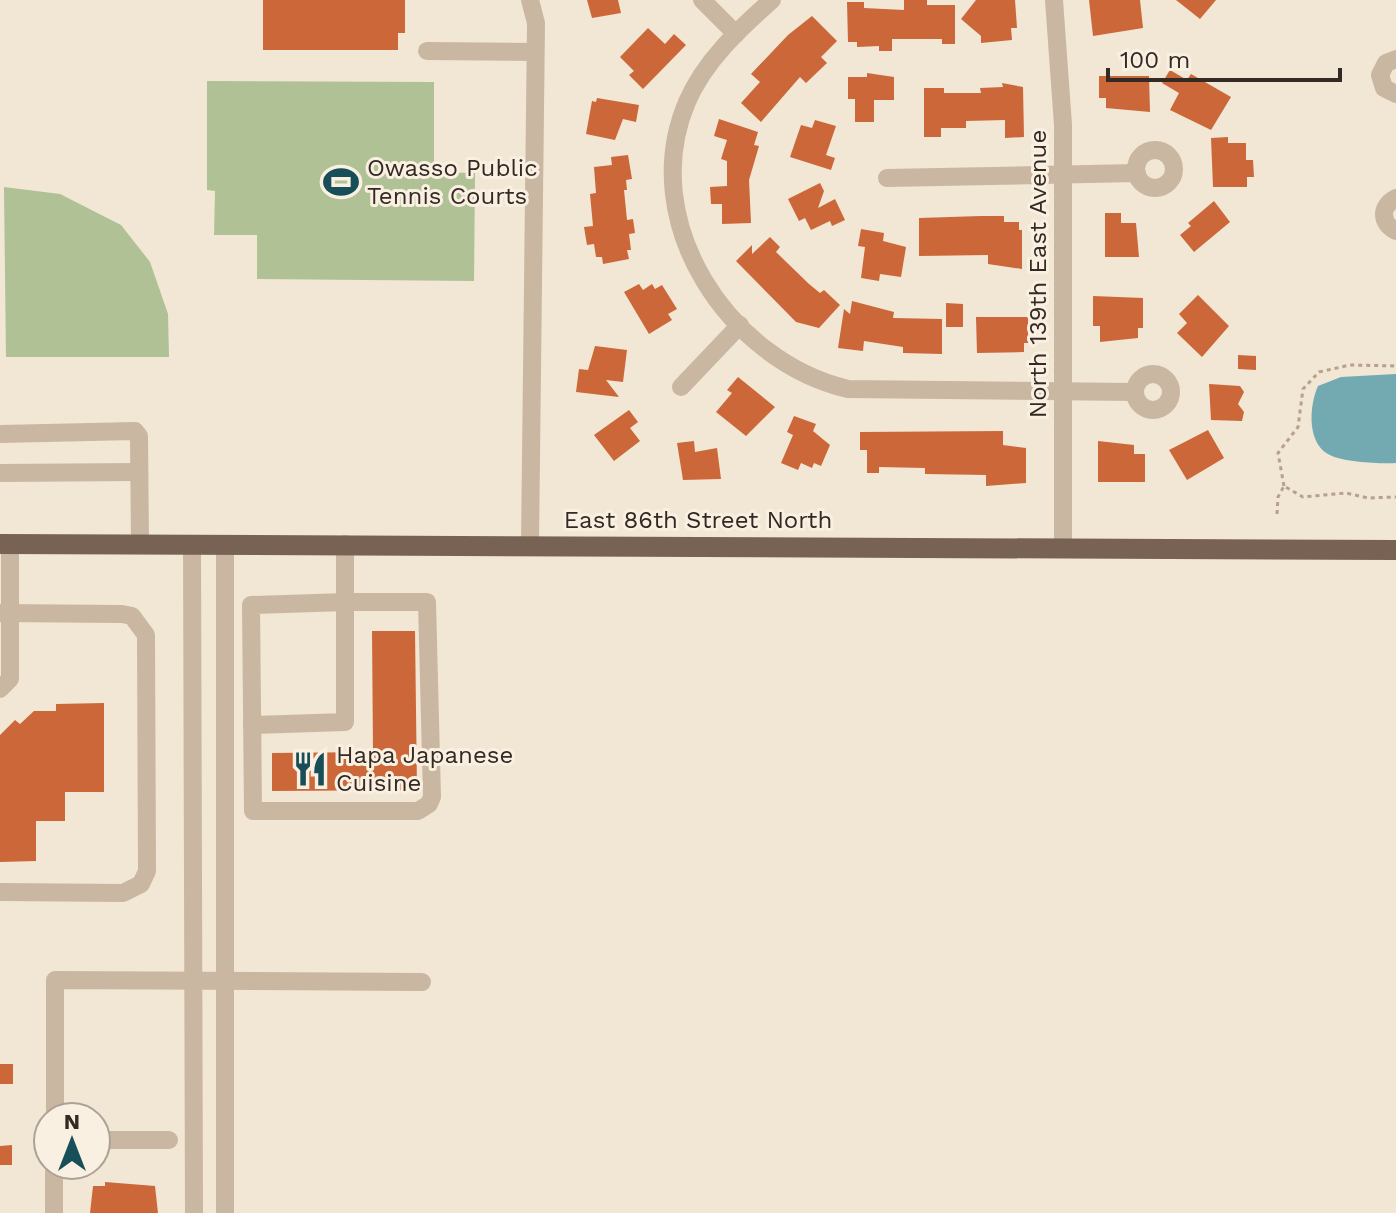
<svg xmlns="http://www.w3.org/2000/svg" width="1396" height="1213" viewBox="0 0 1396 1213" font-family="'Work Sans',sans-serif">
  <rect width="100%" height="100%" fill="#f2e6d5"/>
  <g fill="#afc195">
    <path d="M207 81 434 82V172L475 173 474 281 257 279V235H214L215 191 207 190Z"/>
    <path d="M4 187 60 194 121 225 150 262 168 314 169 357H6Z"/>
  </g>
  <path fill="#73a9b0" d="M1396 374V463C1380 464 1346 462 1332 456 1306 446 1309 406 1318 386L1341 377Z"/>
  <g fill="#cc6739">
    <path d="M263 0H405V33H398V50H263Z"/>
    <path d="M587 0H618L621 13 592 18Z"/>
    <path d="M904 0H927V5H955V44H942V39H892V51H879V46L857 47V42H848L847 2H864V8L904 10Z"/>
    <path d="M976 0H1015L1017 28H1011L1012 40 981 43V36L961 19Z"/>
    <path d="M1089 0H1140L1143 28 1093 36Z"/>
    <path d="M1176 0H1216L1200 19Z"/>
    <path d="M812 16 837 41 821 57 827 63 806 83 800 77 761 122 741 103 760 82 751 74 788 35Z"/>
    <path d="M648 28 665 44 674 34 686 45 643 89 629 75 634 71 620 57Z"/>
    <path d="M1170 70 1187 80 1191 74 1231 97 1211 130 1170 110 1179 93 1162 83Z"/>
    <path d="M867 73 894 77V100H874V122H855V99H848V77H867Z"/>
    <path d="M1099 76H1149L1150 112 1106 108V98H1099Z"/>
    <path d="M1002 83 1023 87 1024 137 1005 138V120L966 121V128H941V137H924V88H944V93H981L980 88 1003 87Z"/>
    <path d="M597 98 639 105 636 122 623 119 615 140 586 134 592 101 596 102Z"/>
    <path d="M719 119 758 132 754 145 759 146 749 180 751 223 722 224V204H711L710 187 727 186V161L721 159 727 140 714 136Z"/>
    <path d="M815 120 836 126 826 155 835 158 831 170 790 157 801 125 812 128Z"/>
    <path d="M1228 137V143H1246V160H1253L1254 177H1247V187H1213L1211 138Z"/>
    <path d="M628 155 632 179 626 180 627 190H624L627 220 633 219 635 233 629 234 631 250H627L629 259 603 264 602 257H596L594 244 587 245 584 227 593 226 590 194 596 193 594 167 612 165 611 157Z"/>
    <path d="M820 183 824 191 818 208 835 199 845 220 832 226 830 221 811 230 805 218 799 221 788 199Z"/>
    <path d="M1214 201 1230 222 1194 252 1180 235 1191 226 1188 223Z"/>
    <path d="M1105 213H1121V223H1136L1139 257H1105Z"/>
    <path d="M981 216H1004V222H1019V230H1022V269L988 264V255L919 256V218Z"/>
    <path d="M861 229 884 233 883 241 906 247 901 277 880 274 879 281 861 278 865 247 858 246Z"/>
    <path d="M770 237 780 247 776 252 809 284 820 293 824 290 840 305 819 328 796 322 736 261 752 245V254Z"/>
    <path d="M639 284 643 290 652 284 655 289 662 285 677 309 668 314 672 320 649 334 624 292Z"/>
    <path d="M1198 295 1229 326 1202 357 1177 333 1187 323 1179 314Z"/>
    <path d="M1093 296 1143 298V328H1138V338L1100 342V326H1093Z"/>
    <path d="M852 301 894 312 893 318 942 319V354L903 353V347L864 341 863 351 838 348 844 309 850 314Z"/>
    <path d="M946 303 963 304V327H946Z"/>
    <path d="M976 317H1028V343H1024V352L977 353Z"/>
    <path d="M595 346 627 350 623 382 606 380 619 397 576 392 579 369 588 370Z"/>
    <path d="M1238 355 1256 356V370L1238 369Z"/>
    <path d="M738 377 775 407 746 436 716 412 732 393 727 390Z"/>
    <path d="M1209 384 1240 386 1244 392 1238 404 1244 412 1242 421 1211 420Z"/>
    <path d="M629 410 638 422 630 428 640 441 614 461 594 435Z"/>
    <path d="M794 416 816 424 813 431 830 445 821 466 814 463 812 468 801 463 798 470 781 463 793 435 787 432Z"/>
    <path d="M1208 430 1224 458 1187 480 1169 450Z"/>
    <path d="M1003 431V445L1026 448V483L986 486V475L925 474V468L879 467V473H867V450H860V432Z"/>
    <path d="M694 441 695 452 717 448 721 479 683 480 677 443Z"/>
    <path d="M1098 441 1134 445V454H1145V482H1098Z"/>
    <path d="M372 631H415L417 790 272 791V753L373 752Z"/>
    <path d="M104 703V792H65V821H36V861L0 862V735L15 720 20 724 34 711H56V704Z"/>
    <rect x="0" y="1064" width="13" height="20"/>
    <path d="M12 1145V1165H0V1146Z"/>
    <path d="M105 1182 155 1186 158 1213H90L93 1186H105Z"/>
  </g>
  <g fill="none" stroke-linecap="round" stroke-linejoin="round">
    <g stroke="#b6a18c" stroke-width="3" stroke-dasharray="4 4" stroke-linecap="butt">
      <path d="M1284 486 1278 453 1298 427 1303 389 1319 372 1350 365 1396 366"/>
      <path d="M1277 514 1278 497 1284 486 1303 497 1346 493 1368 498 1396 497"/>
    </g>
    <g stroke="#cab7a1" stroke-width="18">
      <path d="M530 0 536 23 530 545"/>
      <path d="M702 0 736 34"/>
      <path d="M772 0C739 29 704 62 687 102 636 222 729 361 848 389L1134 392"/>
      <path d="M1054 0 1063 125V548"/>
      <path d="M427 51 535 52"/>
      <path d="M1396 59 1386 63 1380 75 1384 88 1396 94"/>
      <circle cx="1155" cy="169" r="19"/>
      <path d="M887 178 1137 173"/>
      <path d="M1396 198C1380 206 1380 223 1396 231"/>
      <circle cx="1153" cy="392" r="18"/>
      <path d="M681 387 740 325"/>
      <path d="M0 434 135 431 139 436 140 544"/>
      <path d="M0 473 139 472"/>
      <path d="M192 544 194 1213"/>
      <path d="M225 544V1213"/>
      <path d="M346 602H427L432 797 429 804 418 811H253L251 605Z"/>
      <path d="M0 613 122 614 132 616 146 635 147 871 141 884 123 893 0 892"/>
      <path d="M0 689 10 679V544"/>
      <path d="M252 725 345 722V544"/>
      <path d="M55 1117V980L422 982"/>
      <path d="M96 1140H169"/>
      <path d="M54 1213V1165"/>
    </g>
    <path stroke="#776254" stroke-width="20" d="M0 544 1396 550"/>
  </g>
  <defs>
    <g id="stadium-bare" transform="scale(2.76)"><path d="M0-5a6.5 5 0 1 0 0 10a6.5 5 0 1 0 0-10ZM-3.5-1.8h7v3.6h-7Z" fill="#184e57" stroke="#faf0e2" stroke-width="2.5" paint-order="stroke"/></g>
    <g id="restaurant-bare" transform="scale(2.76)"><path d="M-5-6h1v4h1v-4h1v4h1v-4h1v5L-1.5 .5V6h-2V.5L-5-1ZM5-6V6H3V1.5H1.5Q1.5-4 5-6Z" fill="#184e57" stroke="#faf0e2" stroke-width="2.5" paint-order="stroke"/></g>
  </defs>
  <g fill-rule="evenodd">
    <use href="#stadium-bare" x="341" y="182"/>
    <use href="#restaurant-bare" x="310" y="769"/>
  </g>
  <g text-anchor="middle" stroke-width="6" stroke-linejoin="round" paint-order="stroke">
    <g font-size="24" fill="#342a24" stroke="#faf0e2" text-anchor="start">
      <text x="367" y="176">Owasso Public<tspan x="367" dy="28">Tennis Courts</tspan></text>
      <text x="336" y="763">Hapa Japanese<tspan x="336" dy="28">Cuisine</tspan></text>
    </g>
    <g font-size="24" fill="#342a24" stroke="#faf0e2">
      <text transform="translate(1038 274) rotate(-90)" y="8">North 139th East Avenue</text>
      <text x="698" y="528">East 86th Street North</text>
    </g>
  </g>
  <g transform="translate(72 1141)"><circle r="38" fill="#faf0e2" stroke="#aba196" stroke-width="2"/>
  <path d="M0-6L14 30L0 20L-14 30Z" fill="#184e57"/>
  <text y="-12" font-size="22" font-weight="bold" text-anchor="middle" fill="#342a24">N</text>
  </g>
  <path d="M1108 68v12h232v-12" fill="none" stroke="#342a24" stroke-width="4"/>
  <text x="1120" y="68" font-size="24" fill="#342a24" stroke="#faf0e2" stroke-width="6" paint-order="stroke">100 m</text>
</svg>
